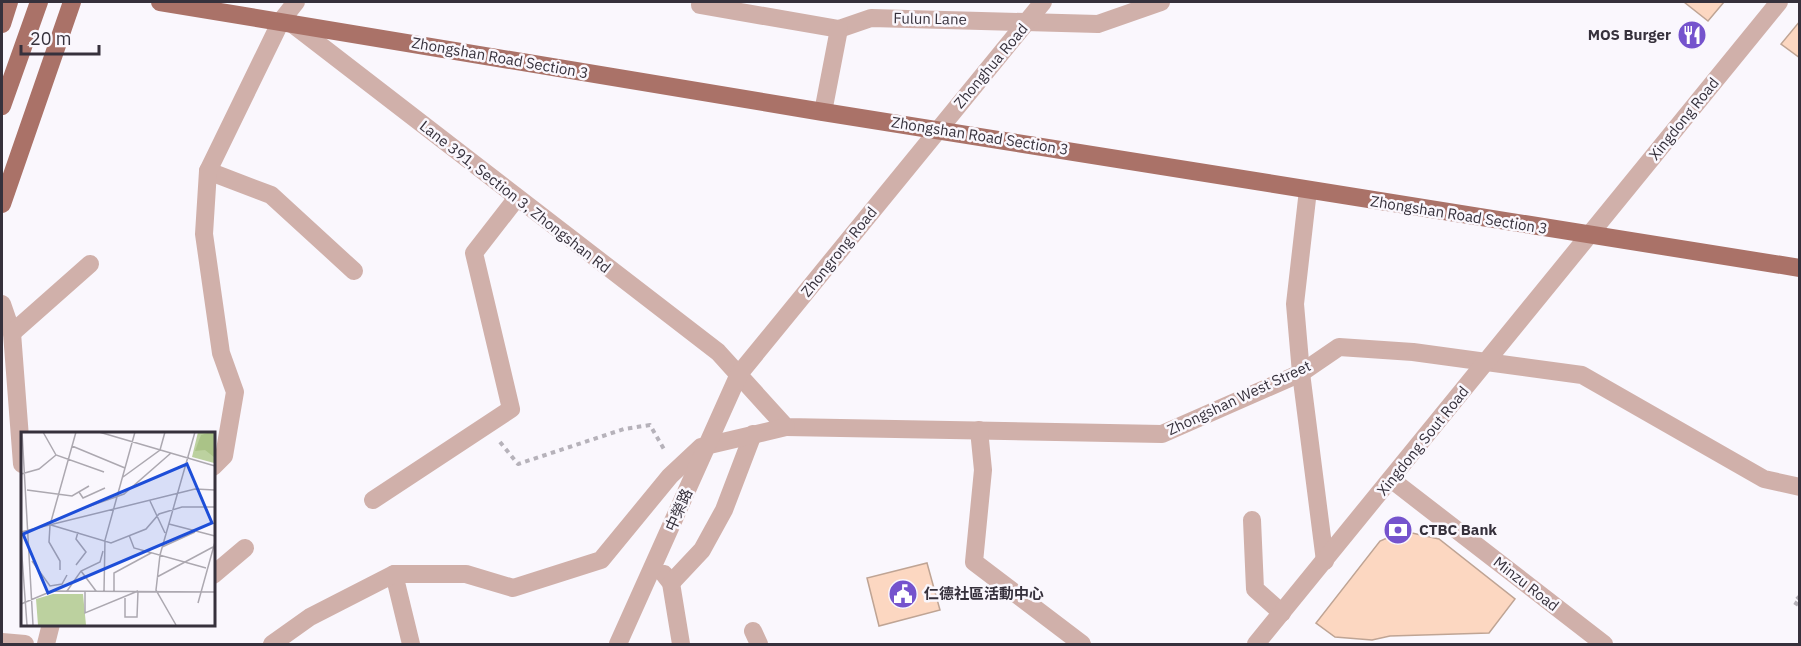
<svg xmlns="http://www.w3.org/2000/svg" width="1801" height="646" viewBox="0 0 1801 646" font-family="'IBM Plex Sans','Noto Sans TC',sans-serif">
  <rect width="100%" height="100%" fill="#faf7fd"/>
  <g fill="#fcd7c1" stroke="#bfa494" stroke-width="1.5">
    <path d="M1684 2H1724L1708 21Z"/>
    <path d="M1800 21V58L1781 44Z"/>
    <path d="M1403 531 1439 539 1515 599 1489 633 1390 636 1372 640 1335 637 1316 623 1380 541Z"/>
    <path d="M927 563 940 610 879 626 867 578Z"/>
  </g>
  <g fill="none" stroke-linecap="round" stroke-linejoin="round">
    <g stroke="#b6b2ba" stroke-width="4" stroke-dasharray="4.5 4.5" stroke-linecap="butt">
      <path d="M500 442 518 464 624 429 650 425 665 451"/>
      <path d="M1800 596 1794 602 1800 606"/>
    </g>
    <g stroke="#d0b0aa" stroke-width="18">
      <path d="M700 5 839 29 871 18 1098 24 1161 2"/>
      <path d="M290 22 718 352 786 427 1162 434 1301 373 1339 347 1413 352 1582 375 1764 479 1800 487"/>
      <path d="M823 112 839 29"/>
      <path d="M208 171 271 195 354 271"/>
      <path d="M1308 190 1295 304 1301 373 1325 561"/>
      <path d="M2 304 12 333 22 464"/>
      <path d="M12 333 90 264"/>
      <path d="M979 430 983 470 974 562 1082 644"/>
      <path d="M213 467 224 456 235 392 221 353 204 234 208 171 281 21 296 2"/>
      <path d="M1392 480 1604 644"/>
      <path d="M373 500 511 409 474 253 516 199"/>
      <path d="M1252 520 1255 589 1282 613"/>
      <path d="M394 574 411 644"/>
      <path d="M664 574 671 583 681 644"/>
      <path d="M213 575 245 548"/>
      <path d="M671 583 702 550 724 510 753 434"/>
      <path d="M753 631 759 644"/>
      <path d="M2 642 25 644"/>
      <path d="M46 644 51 624"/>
      <path d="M272 644 310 617 394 574H466L513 588 601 560 670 476 701 447 786 427"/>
      <path d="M618 644 739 374 1043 2"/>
      <path d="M1256 644 1779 2"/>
    </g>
    <g stroke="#aa7268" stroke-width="18">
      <path d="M160 2 823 112 1800 268"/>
      <path d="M2 24 9 2"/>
      <path d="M2 106 39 2"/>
      <path d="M2 204 72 2"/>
    </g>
  </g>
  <defs>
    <g id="restaurant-disc" transform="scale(1.5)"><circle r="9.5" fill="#7553cd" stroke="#faf7fd"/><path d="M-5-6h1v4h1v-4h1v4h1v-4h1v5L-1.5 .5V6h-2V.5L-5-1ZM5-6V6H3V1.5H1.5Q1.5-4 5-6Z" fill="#fff"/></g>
    <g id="bank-disc" transform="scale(1.5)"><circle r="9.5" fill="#7553cd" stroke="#faf7fd"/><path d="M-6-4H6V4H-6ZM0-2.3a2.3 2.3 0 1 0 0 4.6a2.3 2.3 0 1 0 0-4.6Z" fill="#fff"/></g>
    <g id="civic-disc" transform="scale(1.5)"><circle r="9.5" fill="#7553cd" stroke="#faf7fd"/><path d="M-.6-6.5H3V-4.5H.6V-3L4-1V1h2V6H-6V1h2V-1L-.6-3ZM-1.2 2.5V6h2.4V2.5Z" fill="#fff"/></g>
  </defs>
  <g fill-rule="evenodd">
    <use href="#restaurant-disc" x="1692" y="35"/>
    <use href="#bank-disc" x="1398" y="530"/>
    <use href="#civic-disc" x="903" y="594"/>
  </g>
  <g text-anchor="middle" stroke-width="5" stroke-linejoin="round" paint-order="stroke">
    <g font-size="15" fill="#36313c" stroke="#faf7fd">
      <text transform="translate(930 19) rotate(1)" y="5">Fulun Lane</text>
      <text transform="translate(500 58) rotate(10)" y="5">Zhongshan Road Section 3</text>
      <text transform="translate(991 66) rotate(-50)" y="5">Zhonghua Road</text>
      <text transform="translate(1684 119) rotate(-51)" y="5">Xingdong Road</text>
      <text transform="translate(980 136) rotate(9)" y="5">Zhongshan Road Section 3</text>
      <text transform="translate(515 197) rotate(38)" y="5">Lane 391, Section 3, Zhongshan Rd</text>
      <text transform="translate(1459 215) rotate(9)" y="5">Zhongshan Road Section 3</text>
      <text transform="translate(839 252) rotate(-51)" y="5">Zhongrong Road</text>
      <text transform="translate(1239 398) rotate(-25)" y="5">Zhongshan West Street</text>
      <text transform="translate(1423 441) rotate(-51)" y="5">Xingdong Sout Road</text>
      <text transform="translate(679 510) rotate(-66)" y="5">中榮路</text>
      <text transform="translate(1526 584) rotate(38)" y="5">Minzu Road</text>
    </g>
    <g font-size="15" font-weight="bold" fill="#36313c" stroke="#faf7fd" text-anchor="start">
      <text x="1671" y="40" text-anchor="end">MOS Burger</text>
      <text x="1419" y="535">CTBC Bank</text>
      <text x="924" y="599">仁德社區活動中心</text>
    </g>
  </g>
  <g transform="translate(21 432)">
    <rect width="194" height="194" fill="#faf7fd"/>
    <path d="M177 0H193V31L171 25ZM32 162H62L65 193H17L15 167Z" fill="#bcd19f"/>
    <path d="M190 0H193V25L184 18 174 19 180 3Z" fill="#aac387"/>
    <path fill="none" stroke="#aca8b0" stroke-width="1.5" d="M1 0 12 193M22 0 35 23 83 40M78 0 194 34M51 14 104 36M0 42 18 37 35 23M102 45 139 18 144 0M6 58 51 64 68 54M58 60 62 66 84 56M129 69 144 101M66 75 103 62 150 21M148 92 194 104M30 93 90 111 125 97 138 82 161 75H194M0 100 174 57 194 58M108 103 113 116 185 136M0 111 6 193M141 115 174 100M11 129 29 154 41 152 46 143M55 133 65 120 55 107 57 100M39 138V129L28 110 29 93 55 0M60 139 75 159M136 145 192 115M46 159 60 139 79 130 82 119M64 159V181L117 159M83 159 84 108 114 0M93 159V141L130 121M104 166V185H116L117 159M177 171 194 110M0 172 31 159 194 160M155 193 135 158 139 123 174 0"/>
    <path fill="#1d4ed8" fill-opacity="0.15" stroke="#1d4ed8" stroke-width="3" d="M166 32 191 91 27 161 2 102Z"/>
    <rect width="194" height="194" fill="none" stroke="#36313c" stroke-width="3"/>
  </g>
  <rect width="1801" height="646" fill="none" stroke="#36313c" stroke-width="6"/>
  <path d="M21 45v9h78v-9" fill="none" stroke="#36313c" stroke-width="3"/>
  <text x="30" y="45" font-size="18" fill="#36313c" stroke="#faf7fd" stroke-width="4.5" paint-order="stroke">20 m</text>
</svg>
